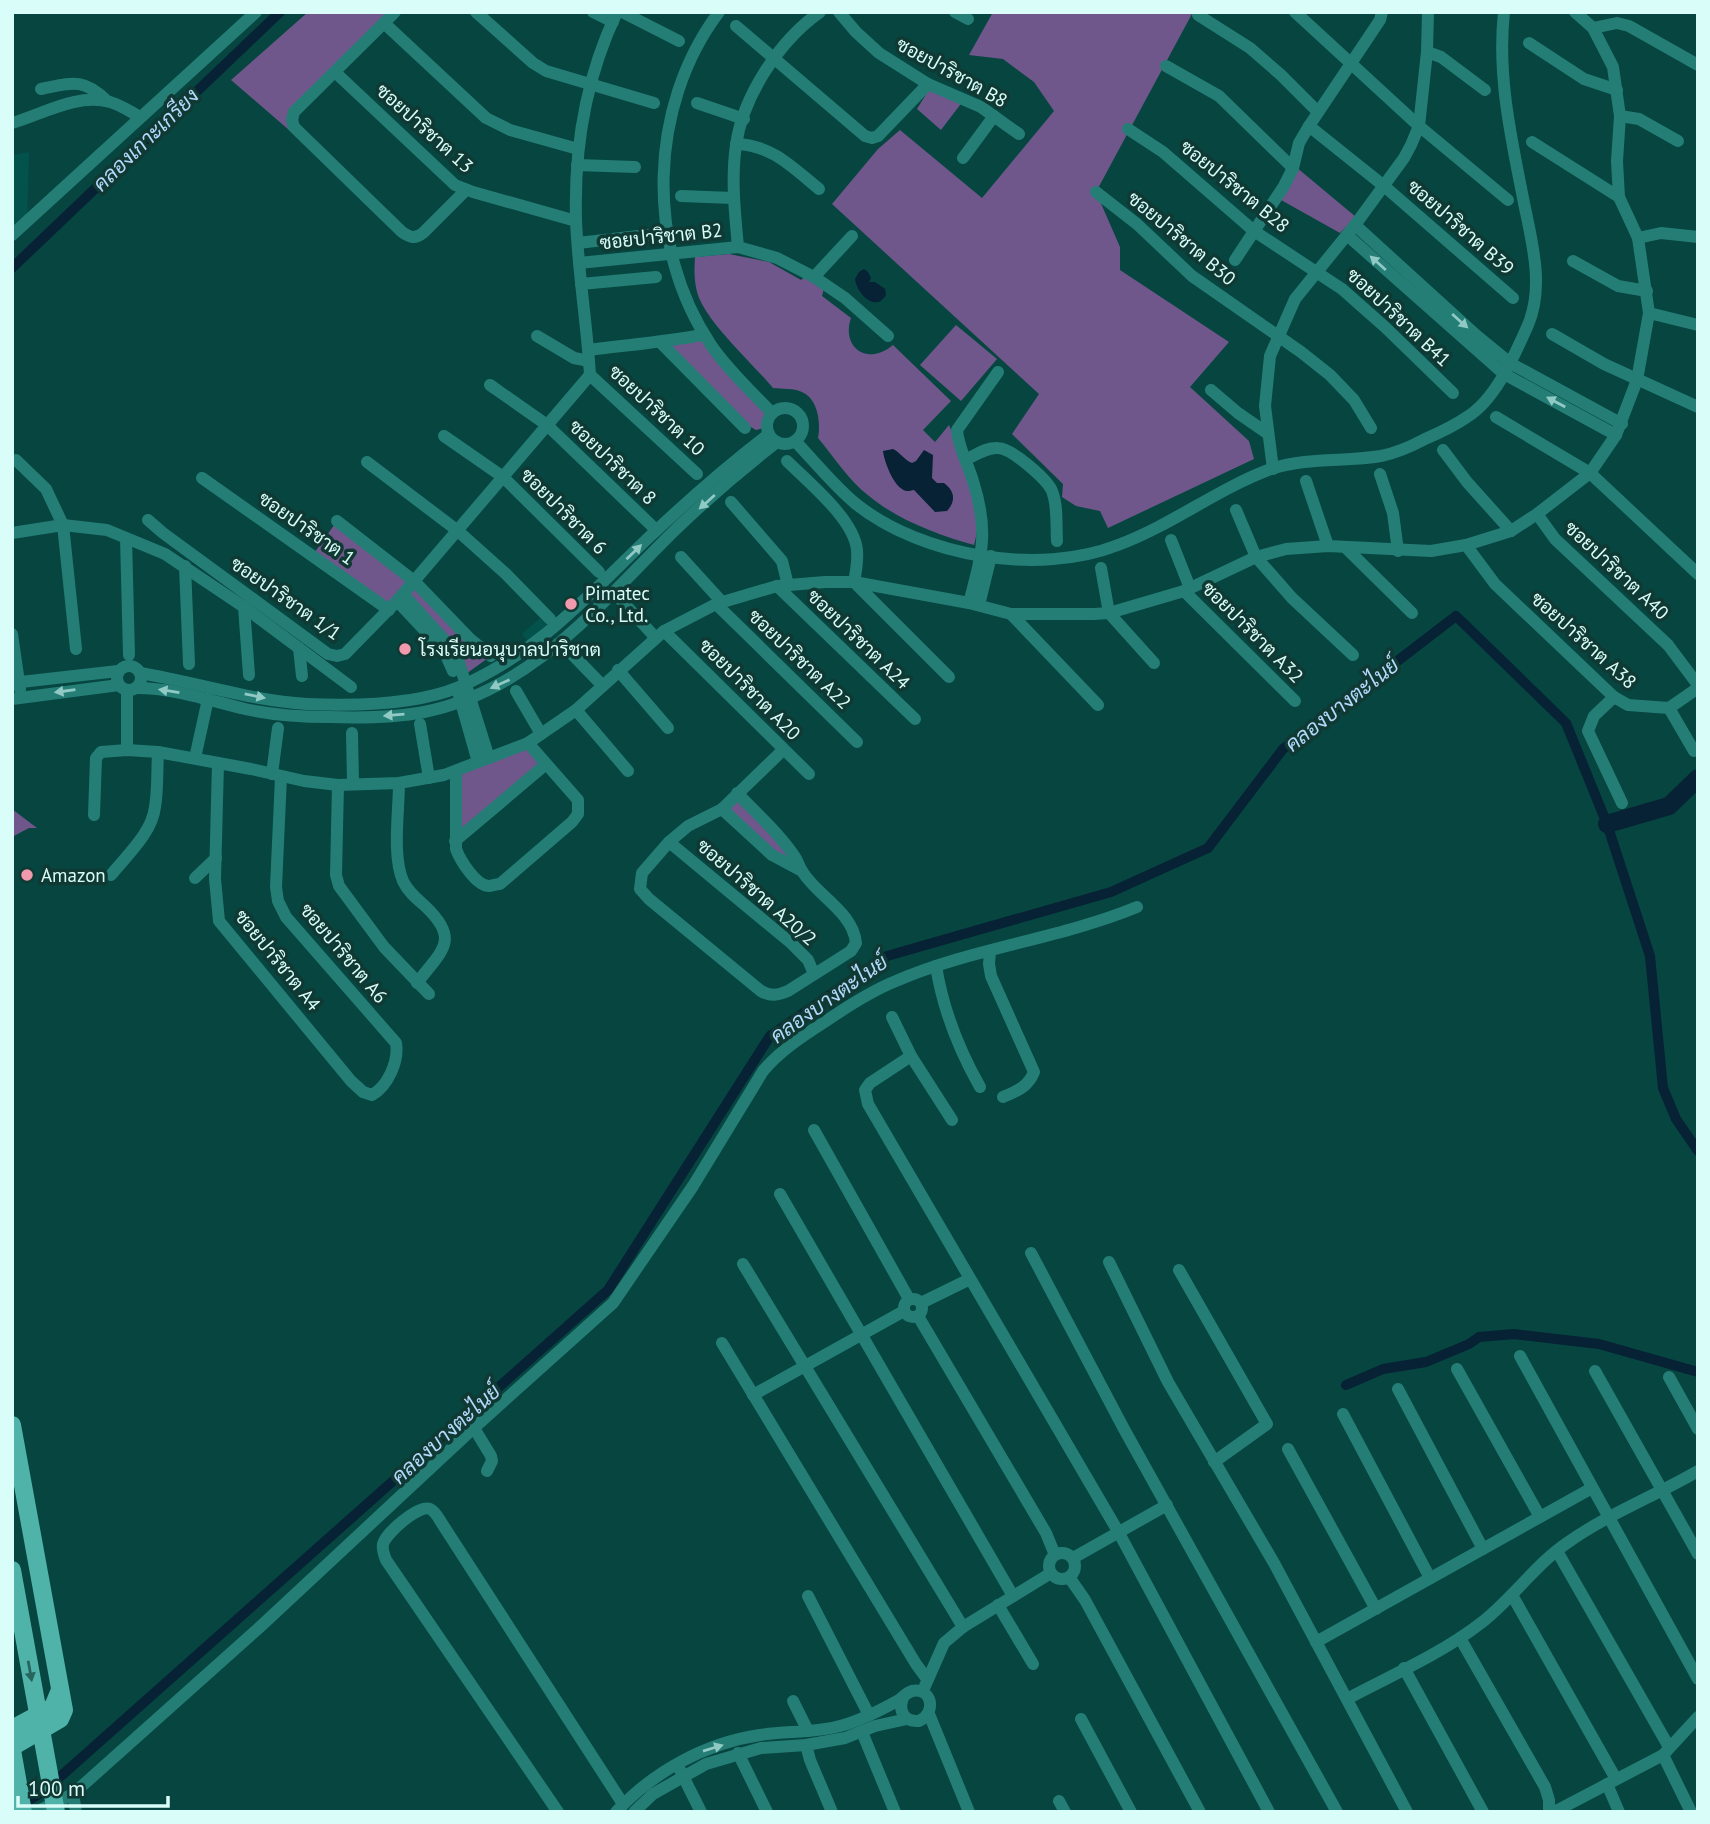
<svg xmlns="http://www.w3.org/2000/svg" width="1710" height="1824" viewBox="0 0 1710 1824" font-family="'PT Sans',Sarabun,sans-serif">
  <rect width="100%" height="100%" fill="#064540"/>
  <g fill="#04524c">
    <path d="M29 152 27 222 12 235V155Z"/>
    <path d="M540 618 552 630 532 647 522 634Z"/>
  </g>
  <g fill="#70578b">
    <path d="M308 12H396L307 98 289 130 231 80Z"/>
    <path d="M993 12H1193L1096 192 1120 247V270L1229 342 1190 387 1249 441 1254 459 1108 528 1100 511 1076 506 1062 497 1063 484 1012 434 1039 394 832 204 878 149 900 130 982 198 1054 111 1034 82 1003 59 969 55Z"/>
    <path d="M930 88 963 101 941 130 917 109Z"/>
    <path d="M1296 167 1356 217 1340 233 1281 200Z"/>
    <path d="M729 254 769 262 801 280 806 276 824 288 822 296 851 318C841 347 867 367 893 345L951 401 923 430 935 442 949 425C963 459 986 507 974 545 938 535 898 520 869 496 849 481 834 457 818 438 821 423 818 399 802 392 794 388 782 389 773 388 753 364 712 327 700 300 694 287 694 271 695 257Z"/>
    <path d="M956 325 997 359 961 401 920 365Z"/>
    <path d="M702 335 769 413 764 428 756 430 749 426 666 344Z"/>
    <path d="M337 521 491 656 463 676 403 594 389 610 312 556Z"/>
    <path d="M528 743 545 765 455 841 456 771Z"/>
    <path d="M737 793 802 871 722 809Z"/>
    <path d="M12 809 37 828H29L12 837Z"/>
  </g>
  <g fill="#072135">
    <path d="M864 269 868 272 871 278 869 282H875L885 289 886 295C876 313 857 294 855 279L859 272Z"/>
    <path d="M893 449C901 453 903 459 912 463L916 461 924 450 933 455 932 478 937 483H944C955 491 956 501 947 511L935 512 914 490C909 491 906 492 902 489 893 484 884 461 883 451Z"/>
  </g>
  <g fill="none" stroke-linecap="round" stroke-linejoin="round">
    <g stroke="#072135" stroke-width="10">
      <path d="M12 268 280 12"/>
      <path d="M1346 1385 1383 1369 1426 1362 1469 1344 1479 1337 1514 1334 1599 1344 1698 1372"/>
      <path d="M12 1810 43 1792 608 1290 770 1036 887 956 1111 892 1208 848 1283 749 1456 616 1566 723 1607 824 1650 956 1663 1088 1676 1119 1698 1151"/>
    </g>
    <path stroke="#072135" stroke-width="18" d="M1607 824 1669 806 1698 778"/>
    <g stroke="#247e76" stroke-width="12">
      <path d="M395 12 294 112 292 120 294 127 402 232C411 238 415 239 423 233L466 190"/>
      <path d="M476 12 533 63 546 71 654 103"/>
      <path d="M593 12 613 22"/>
      <path d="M622 12 679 41"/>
      <path d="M719 12C648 106 645 247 711 345 728 370 751 391 772 413"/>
      <path d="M839 12 856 32 879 53 928 84 981 107 1019 134"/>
      <path d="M955 12 968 19"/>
      <path d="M1295 12 1419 126 1508 200"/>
      <path d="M1198 15 1250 48 1281 75 1318 112"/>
      <path d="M384 23 486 118 510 130 578 149"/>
      <path d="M736 26 865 136 872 138 878 136 928 84"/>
      <path d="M1593 28 1617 23 1629 26 1698 65"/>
      <path d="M1529 43 1584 79 1617 90"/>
      <path d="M1427 52 1441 57 1485 90"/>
      <path d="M1166 66 1219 96 1293 168"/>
      <path d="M336 73 455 185 473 192 576 221"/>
      <path d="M41 89C71 83 83 77 107 101"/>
      <path d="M697 103 744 119"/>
      <path d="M1620 116 1639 119 1678 141"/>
      <path d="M12 123C43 114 77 93 110 102 121 105 131 112 140 117"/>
      <path d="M1309 126 1384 186 1513 298"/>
      <path d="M1128 129 1163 152 1254 231 1342 289 1385 327 1453 393"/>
      <path d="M1532 142 1619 197"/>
      <path d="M736 144C772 145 792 167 819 189"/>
      <path d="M963 158 994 116"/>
      <path d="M577 165 635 167"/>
      <path d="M1096 192 1137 224 1192 276 1301 352 1330 375 1354 400 1371 428"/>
      <path d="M681 196 733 198"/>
      <path d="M1355 225 1477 336 1510 363 1622 424"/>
      <path d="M12 235 256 12"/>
      <path d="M1347 235 1504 374 1616 435"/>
      <path d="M1638 238 1661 233 1698 237"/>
      <path d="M578 243 647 235"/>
      <path d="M738 247C735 214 731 179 736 145 743 96 779 41 820 12"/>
      <path d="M1235 260 1284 186 1293 168 1299 143 1309 126 1380 20 1382 12"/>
      <path d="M1573 261 1618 286 1647 291"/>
      <path d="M579 263 738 247 777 258 814 277 845 298 888 336"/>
      <path d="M814 277 852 236"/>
      <path d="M581 284 656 277"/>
      <path d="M1649 313 1698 325"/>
      <path d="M1552 334 1604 364 1698 407"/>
      <path d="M537 336 574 358 589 361"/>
      <path d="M661 343 745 428"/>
      <path d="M589 350C627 345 664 342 702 335"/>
      <path d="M590 375 697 474"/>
      <path d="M490 385 547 425 652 526"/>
      <path d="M1211 390 1238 413 1267 433"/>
      <circle cx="785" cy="426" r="18"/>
      <path d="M1496 417 1590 473 1698 574"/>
      <path d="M444 436 503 477 599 572"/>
      <path d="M795 441C815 462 834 486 856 504 923 557 1039 576 1118 545 1172 525 1217 489 1271 469 1307 457 1345 462 1381 456 1396 453 1412 446 1425 439 1439 433 1454 426 1467 417 1496 399 1514 356 1528 325 1545 285 1531 239 1523 198 1511 137 1497 75 1504 12"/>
      <path d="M1443 450 1467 482 1511 531"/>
      <path d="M967 459C976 455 987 447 998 448 1011 448 1047 479 1052 491 1058 506 1056 525 1057 541"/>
      <path d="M16 460 46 489 63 525 76 649"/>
      <path d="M787 461C808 482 854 519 857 550 858 561 856 572 854 582L949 677"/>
      <path d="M367 462 458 531 506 574 550 619"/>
      <path d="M1273 469 1265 406 1270 356 1295 299 1355 225 1404 158 1411 145 1419 126 1427 52 1428 12"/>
      <path d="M1380 474 1393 513 1398 551"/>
      <path d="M202 478 389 610"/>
      <path d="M1306 481 1328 546"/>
      <path d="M731 502 782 561 788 585"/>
      <path d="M1236 510 1256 557 1292 598 1353 655"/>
      <path d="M1537 514 1555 539 1668 645 1698 685"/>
      <path d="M148 520 163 533 328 654 337 656 345 654 397 601 590 375C587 324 578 272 576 220 574 149 586 77 617 12"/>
      <path d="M337 521 414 581 470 639 491 656"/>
      <path d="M12 533 63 525 107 530 165 554 244 607 351 687"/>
      <path d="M126 538 129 655"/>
      <path d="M1171 540 1190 588"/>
      <path d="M1466 545 1495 584 1614 697 1628 705 1669 708 1698 688"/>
      <path d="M1345 547 1412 613"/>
      <path d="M681 557 722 602"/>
      <path d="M185 566 189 664"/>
      <path d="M1101 568 1109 613 1154 663"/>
      <path d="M777 586 915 719"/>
      <path d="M1184 591 1295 701"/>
      <path d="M403 594 456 653 489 758"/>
      <path d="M621 600 655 637"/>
      <path d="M397 601 444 651 453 671"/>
      <path d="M969 603C982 554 989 531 973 481 968 464 958 447 957 430L998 372"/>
      <path d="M716 604 857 742"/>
      <path d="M979 605 991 556"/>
      <path d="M244 607 249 675"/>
      <path d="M1011 614 1098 705"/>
      <path d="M664 631 809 774"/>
      <path d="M12 634 20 689"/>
      <path d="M299 648 302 676"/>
      <path d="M568 650 602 685"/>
      <circle cx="129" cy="678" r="12"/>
      <path d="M618 670 668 728"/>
      <path d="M140 673C196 682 251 701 307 704 353 706 416 705 459 687 536 654 586 598 645 541 684 504 726 467 769 434"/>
      <path d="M12 683 118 671"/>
      <path d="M136 688C174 688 208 700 245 709 272 715 301 717 329 717 360 718 393 718 424 712 531 691 600 604 673 532 706 500 741 470 777 442"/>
      <path d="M516 691 541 734"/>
      <path d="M127 695V750"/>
      <path d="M459 695 478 762"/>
      <path d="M1614 697 1594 716 1588 731 1622 803"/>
      <path d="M12 699 119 685"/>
      <path d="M1669 708 1694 751"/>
      <path d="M576 710 628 771"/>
      <path d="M420 724 429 778"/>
      <path d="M352 733 353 783"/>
      <path d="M195 758 208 699"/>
      <path d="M218 763 215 879 219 921 351 1081 363 1092 372 1095C388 1086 399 1061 396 1043L286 917 278 901 276 887 281 777"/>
      <path d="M456 771V849C460 860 476 886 489 886 491 886 497 884 500 884L572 822 578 814V800L528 743"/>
      <path d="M272 774 278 728"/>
      <path d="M399 783C399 811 392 856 403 881 408 892 417 899 425 906 461 940 442 950 417 983"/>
      <path d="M338 785 336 875 339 886 384 947 429 994"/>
      <path d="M737 793C756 813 779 833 795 857 798 861 799 867 802 871 817 896 853 912 856 943L851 951 788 991C778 995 771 997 761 991L649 899 640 889 642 873 669 842 688 826 722 809 783 750"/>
      <path d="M722 809 772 855 802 871"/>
      <path d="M94 815 96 758 101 752 127 750 158 752 251 769 304 781 338 785 399 783 444 775 528 743 576 710 664 631 716 604 777 586 825 582H854L969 603 1011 614H1094L1109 613 1184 591 1256 557 1286 549 1328 546 1431 551 1466 545 1511 531 1537 514 1590 473 1616 435 1637 380 1649 313 1638 238 1619 197 1617 161 1620 116 1613 67 1593 28 1575 12"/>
      <path d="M455 841 545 765"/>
      <path d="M669 842 791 943 808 960 814 974"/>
      <path d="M111 875C127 855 152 833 155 807 158 789 157 770 158 752"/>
      <path d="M195 878 216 858"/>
      <path d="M990 952 989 964 991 976 1034 1072C1028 1087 1017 1091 1003 1097"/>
      <path d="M936 966C943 1010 958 1048 980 1087"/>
      <path d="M892 1017 911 1056 952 1120"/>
      <path d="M911 1056 870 1083 865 1090 868 1104 1119 1533 1269 1812"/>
      <path d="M814 1130 909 1299"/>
      <path d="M780 1194 1013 1596"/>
      <path d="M1031 1253 1124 1429 1337 1812"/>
      <path d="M1109 1262 1168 1382 1274 1563 1407 1812"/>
      <path d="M743 1264 963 1627"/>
      <path d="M1179 1270 1267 1424 1214 1462"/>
      <circle cx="913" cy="1308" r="9"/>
      <path d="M921 1303 970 1279"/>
      <path d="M918 1316 1046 1533 1055 1555"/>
      <path d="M722 1343 916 1664 927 1679"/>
      <path d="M1520 1356 1698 1679"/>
      <path d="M1457 1369 1540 1517"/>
      <path d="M1595 1371 1698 1554"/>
      <path d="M1669 1377 1698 1429"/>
      <path d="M1398 1389 1483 1549"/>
      <path d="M753 1395 904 1311"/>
      <path d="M1343 1414 1430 1578"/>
      <path d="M474 1428 491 1456 492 1461 487 1471"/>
      <path d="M1288 1449 1376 1609"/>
      <path d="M1557 1551 1669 1747"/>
      <circle cx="1062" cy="1566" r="13"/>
      <path d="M1073 1558 1167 1505"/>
      <path d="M1069 1577 1085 1600 1200 1812"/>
      <path d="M1512 1595 1616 1779"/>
      <path d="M808 1596 869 1715"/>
      <path d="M998 1605 1033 1664"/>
      <path d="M1460 1638 1545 1787 1549 1800V1812"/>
      <path d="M1316 1642 1592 1488"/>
      <path d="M1404 1668 1483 1812"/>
      <path d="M925 1686 944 1643 963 1627 1051 1573"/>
      <path d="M1347 1699C1392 1675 1441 1654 1481 1623 1512 1599 1535 1565 1567 1543 1608 1514 1655 1496 1698 1471"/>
      <path d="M793 1701 808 1731"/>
      <path d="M929 1714 969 1812"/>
      <path d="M1081 1719 1131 1812"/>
      <path d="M862 1732 895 1812"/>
      <path d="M806 1745 810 1760 832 1812"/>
      <path d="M738 1753 767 1812"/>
      <path d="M1663 1755 1691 1812"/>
      <path d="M680 1770 701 1812"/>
      <path d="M1607 1784 1619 1812"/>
      <path d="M73 1794 76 1812"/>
      <path d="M1059 1801 1065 1812"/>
      <path d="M36 1812 73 1794 261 1626 466 1435 613 1303 693 1186 763 1071C781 1050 803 1036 826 1021 848 1006 871 991 896 981 972 948 1059 939 1137 907"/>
      <path d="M558 1812 386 1560C384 1555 382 1549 383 1544 386 1533 419 1504 430 1509 435 1511 438 1517 441 1522L623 1804"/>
      <path d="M616 1812C653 1772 705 1743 760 1735 786 1731 814 1733 840 1726 860 1721 881 1710 899 1700 903 1697 906 1693 912 1691 932 1687 937 1713 919 1721 904 1722 898 1711 903 1698"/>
      <path d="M634 1812 653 1794 706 1764 761 1748 806 1745 845 1738 875 1726 907 1719"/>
      <path d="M1554 1812 1663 1755 1698 1717"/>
    </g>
    <g stroke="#50b3a9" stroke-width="18">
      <path d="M12 1425 64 1710 60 1719 12 1747"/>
      <path d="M12 1570 56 1812"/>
      <path d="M12 1729 53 1707 60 1690"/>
      <path d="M12 1750 23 1812"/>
    </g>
  </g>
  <defs><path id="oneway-solid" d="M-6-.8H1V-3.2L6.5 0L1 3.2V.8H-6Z" transform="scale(1.75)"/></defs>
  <g fill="#91cac4">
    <use href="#oneway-solid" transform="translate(1378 263) rotate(-138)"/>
    <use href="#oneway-solid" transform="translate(1460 321) rotate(42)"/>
    <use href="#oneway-solid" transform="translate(1556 402) rotate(-152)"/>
    <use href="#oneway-solid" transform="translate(707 502) rotate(138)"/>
    <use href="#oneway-solid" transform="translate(634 552) rotate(-44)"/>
    <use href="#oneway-solid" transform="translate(500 684) rotate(156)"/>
    <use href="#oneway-solid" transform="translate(65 691) rotate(172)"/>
    <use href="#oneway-solid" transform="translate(169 691) rotate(-171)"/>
    <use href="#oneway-solid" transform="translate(255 696) rotate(11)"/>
    <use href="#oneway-solid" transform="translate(394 715) rotate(175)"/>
    <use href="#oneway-solid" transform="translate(713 1748) rotate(-17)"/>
  </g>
  <use fill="#27645d" href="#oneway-solid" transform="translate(30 1671) rotate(80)"/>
  <g fill="#f29aad" stroke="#113934" stroke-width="2.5">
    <circle cx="571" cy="604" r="7"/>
    <circle cx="405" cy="649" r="7"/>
    <circle cx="27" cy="875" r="7"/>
  </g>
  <g text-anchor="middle" stroke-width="7" stroke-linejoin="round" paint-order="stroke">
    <g font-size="19" fill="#d9fdf8" stroke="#113934">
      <text transform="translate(952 72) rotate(29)" y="7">ซอยปาริชาต B8</text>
      <text transform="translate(425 128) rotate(42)" y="7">ซอยปาริชาต 13</text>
      <text transform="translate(1235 186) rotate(39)" y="7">ซอยปาริชาต B28</text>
      <text transform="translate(1461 227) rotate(41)" y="7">ซอยปาริชาต B39</text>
      <text transform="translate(661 236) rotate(-6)" y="7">ซอยปาริชาต B2</text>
      <text transform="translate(1182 238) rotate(40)" y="7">ซอยปาริชาต B30</text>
      <text transform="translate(1399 317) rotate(43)" y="7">ซอยปาริชาต B41</text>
      <text transform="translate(657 410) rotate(43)" y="7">ซอยปาริชาต 10</text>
      <text transform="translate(613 462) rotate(44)" y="7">ซอยปาริชาต 8</text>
      <text transform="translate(564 511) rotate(45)" y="7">ซอยปาริชาต 6</text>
      <text transform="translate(307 528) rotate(35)" y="7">ซอยปาริชาต 1</text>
      <text transform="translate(1617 570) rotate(43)" y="7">ซอยปาริชาต A40</text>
      <text transform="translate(286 598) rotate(35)" y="7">ซอยปาริชาต 1/1</text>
      <text transform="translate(1253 632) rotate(45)" y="7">ซอยปาริชาต A32</text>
      <text transform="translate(859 639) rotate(44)" y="7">ซอยปาริชาต A24</text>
      <text transform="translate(1584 640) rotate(42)" y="7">ซอยปาริชาต A38</text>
      <text transform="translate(800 659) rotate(44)" y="7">ซอยปาริชาต A22</text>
      <text transform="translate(750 689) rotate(45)" y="7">ซอยปาริชาต A20</text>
      <text transform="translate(757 892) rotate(41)" y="7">ซอยปาริชาต A20/2</text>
      <text transform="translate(344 953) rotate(50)" y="7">ซอยปาริชาต A6</text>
      <text transform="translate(278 960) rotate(51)" y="7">ซอยปาริชาต A4</text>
    </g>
    <g font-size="19" fill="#d9fdf8" stroke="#113934" text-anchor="start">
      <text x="585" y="600">Pimatec<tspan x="585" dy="22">Co., Ltd.</tspan></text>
      <text x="419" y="656">โรงเรียนอนุบาลปาริชาต</text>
      <text x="41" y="882">Amazon</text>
    </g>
    <g font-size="21" font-style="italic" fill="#b3d9fb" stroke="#113934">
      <text transform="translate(146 140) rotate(-44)" y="7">คลองเกาะเกรียง</text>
      <text transform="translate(1342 705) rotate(-38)" y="7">คลองบางตะไนย์</text>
      <text transform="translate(829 999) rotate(-35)" y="7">คลองบางตะไนย์</text>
      <text transform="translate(446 1434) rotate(-42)" y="7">คลองบางตะไนย์</text>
    </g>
  </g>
  <rect width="1710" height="1824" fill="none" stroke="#d9fdf8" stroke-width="28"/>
  <path d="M18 1796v10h150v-10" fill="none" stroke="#d9fdf8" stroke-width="3.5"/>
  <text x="28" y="1796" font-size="21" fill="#d9fdf8" stroke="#113934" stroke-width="5" paint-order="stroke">100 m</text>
</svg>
